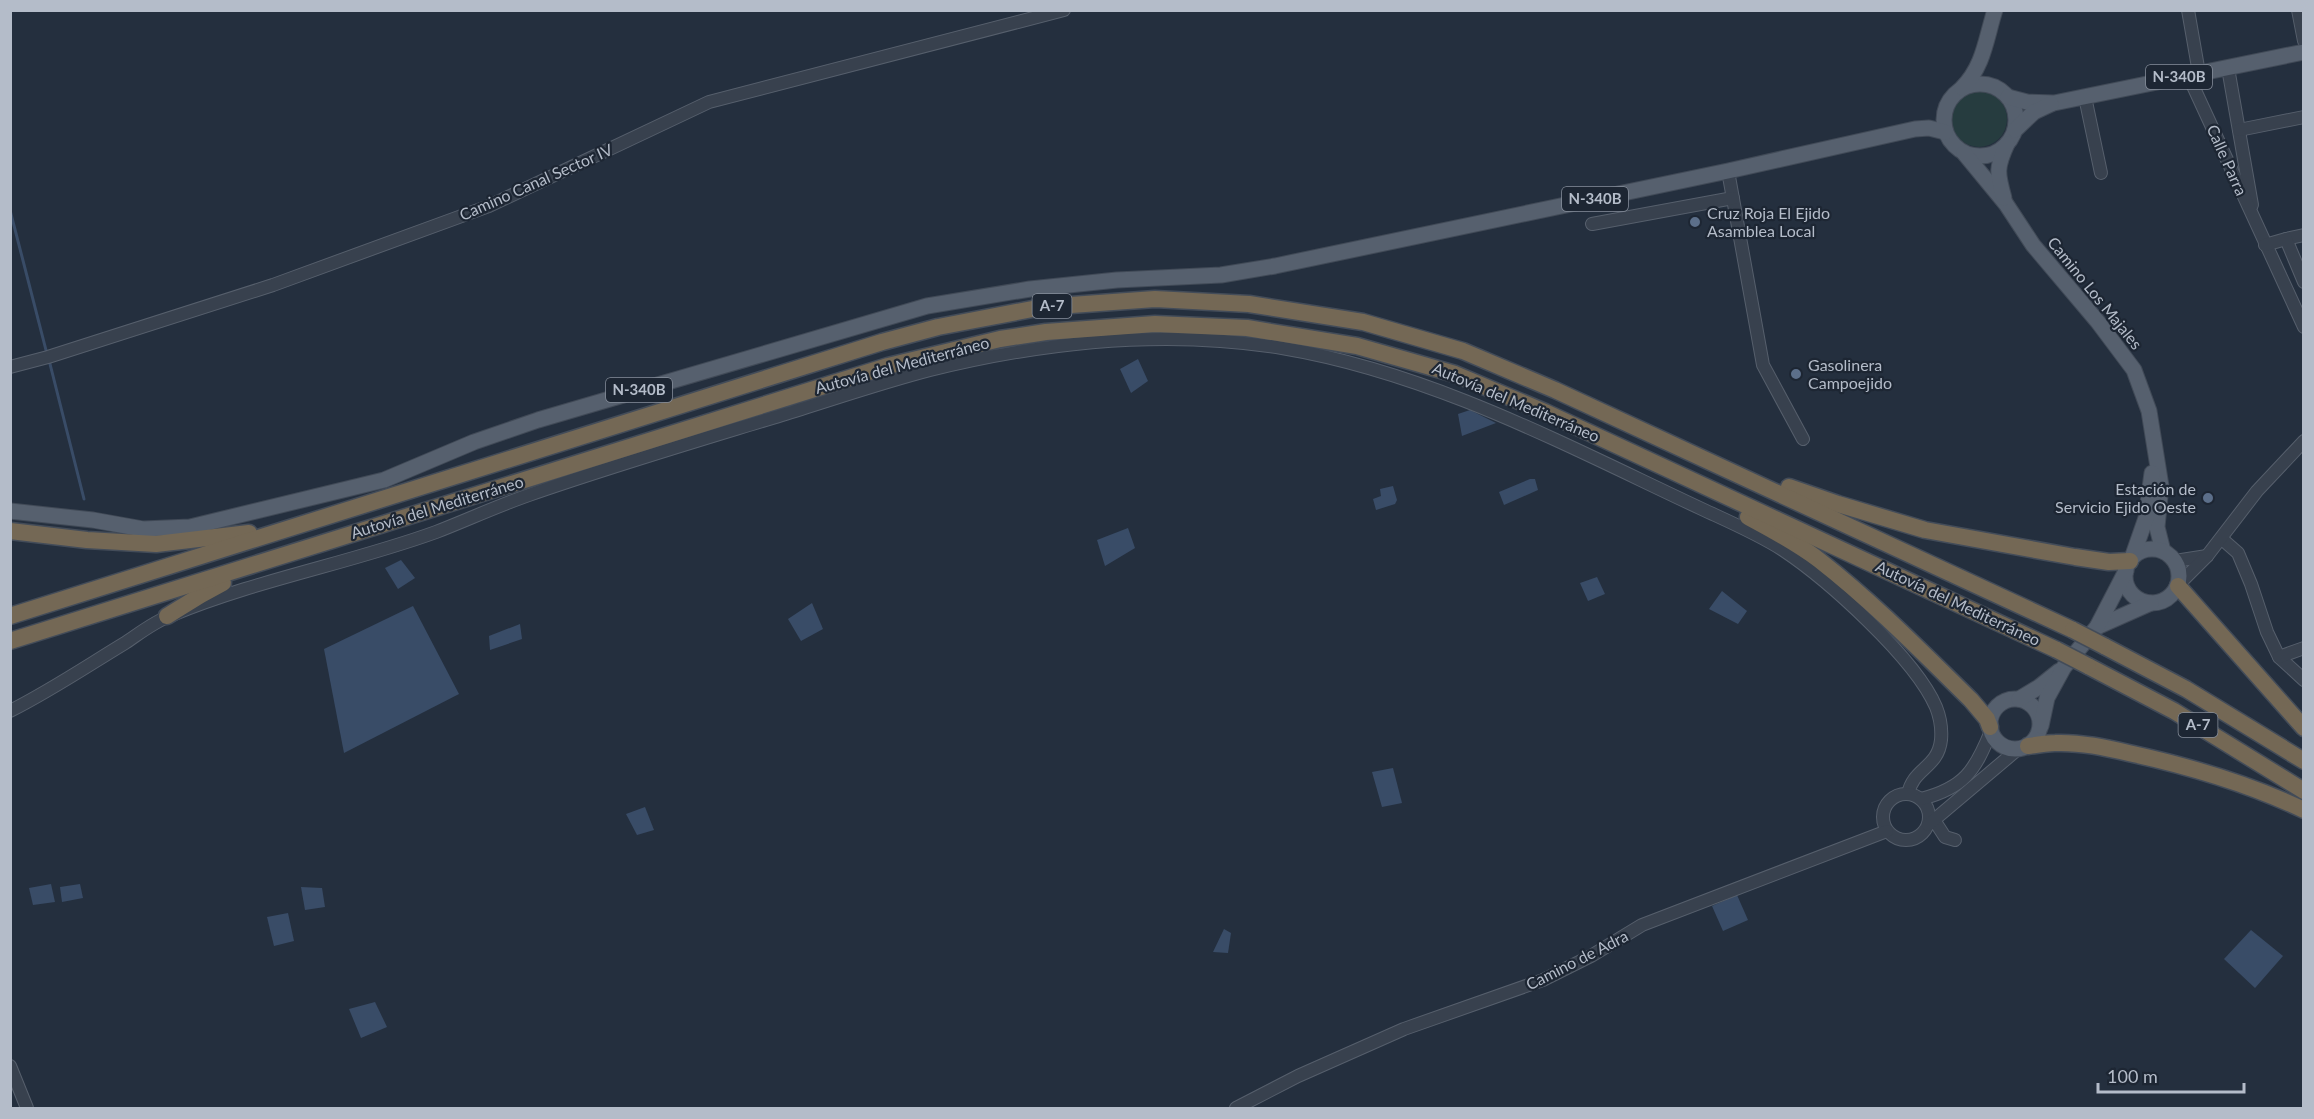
<svg xmlns="http://www.w3.org/2000/svg" width="2314" height="1119" viewBox="0 0 2314 1119" font-family="Lato,sans-serif">
  <rect width="100%" height="100%" fill="#242f3e"/>
  <circle fill="#263c3f" cx="1979" cy="119" r="28"/>
  <g fill="#394c67">
    <path d="M1138 359 1148 381 1131 393 1120 369Z"/>
    <path d="M1470 410 1496 423 1462 436 1458 414Z"/>
    <path d="M1530 479H1535L1538 490 1504 505 1499 492Z"/>
    <path d="M1393 486 1397 500 1395 504 1376 510 1373 499 1381 496 1380 489Z"/>
    <path d="M1128 528 1135 548 1105 566 1097 540Z"/>
    <path d="M401 560 415 578 398 589 385 568Z"/>
    <path d="M1597 577 1605 594 1588 601 1580 583Z"/>
    <path d="M1722 591 1747 611 1738 624 1709 609Z"/>
    <path d="M812 603 823 629 801 641 788 619Z"/>
    <path d="M413 606 459 694 344 753 324 649Z"/>
    <path d="M520 624 522 639 490 650 489 636Z"/>
    <path d="M1393 768 1402 803 1382 807 1372 772Z"/>
    <path d="M645 807 654 830 637 835 626 814Z"/>
    <path d="M51 884 55 902 33 905 29 888Z"/>
    <path d="M80 884 83 898 62 902 60 887Z"/>
    <path d="M301 887 322 888 325 907 305 910Z"/>
    <path d="M1737 895 1748 920 1723 931 1712 906Z"/>
    <path d="M288 913 294 941 274 946 267 917Z"/>
    <path d="M1224 929 1231 933 1228 953 1213 952Z"/>
    <path d="M2251 930 2283 956 2255 988 2224 959Z"/>
    <path d="M375 1002 387 1027 361 1038 349 1009Z"/>
  </g>
  <g fill="none" stroke-linecap="round" stroke-linejoin="round">
    <g stroke="#394c67" stroke-width="3">
      <path d="M10 210 47 354"/>
      <path d="M49 360 84 499"/>
    </g>
    <g stroke="#565f6c" stroke-width="14">
      <g id="minor">
        <path d="M2188 10 2199 73"/>
        <path d="M2298 10 2304 41"/>
        <path d="M2228 68 2252 205"/>
        <path d="M2188 75 2304 327"/>
        <path d="M2085 97 2101 173"/>
        <path d="M2239 130 2304 117"/>
        <path d="M1728 171 1763 365 1803 439"/>
        <path d="M1592 224 1733 198"/>
        <path d="M2286 239 2304 235"/>
        <path d="M2265 245 2286 239 2304 282"/>
        <path d="M10 367 48 357 273 285 489 206 709 102 1064 10"/>
        <path d="M2222 539 2238 553 2251 584 2267 632 2279 657 2304 680"/>
        <path d="M2175 561 2207 556"/>
        <path d="M2179 584 2207 556 2257 491 2304 441"/>
        <path d="M2279 657 2304 648"/>
        <path d="M10 711C50 691 87 666 125 643 140 633 155 621 172 615 256 580 351 563 436 532 467 520 497 506 529 495 612 466 697 441 782 415 831 400 880 383 930 370 1043 342 1166 329 1282 348 1432 373 1567 446 1704 510 1730 522 1758 534 1783 550 1828 580 1915 658 1936 707 1940 717 1942 729 1941 740 1938 768 1913 768 1908 794"/>
        <circle cx="1906" cy="817" r="23"/>
        <path d="M1921 799C1964 788 1975 771 1991 731"/>
        <path d="M1934 820 1945 837 1955 840"/>
        <path d="M1928 825 2018 749"/>
        <path d="M10 1066 27 1108"/>
        <path d="M1236 1108 1298 1076 1404 1029 1543 980 1591 956 1642 925 1887 831"/>
      </g>
    </g>
    <g stroke="#414a57" stroke-width="17">
      <g id="major">
        <circle cx="1980" cy="120" r="36"/>
        <path d="M1962 88C1984 66 1986 38 1995 10"/>
        <path d="M2008 97 2027 102 2054 103 2304 52"/>
        <path d="M2015 130 2034 112 2051 104"/>
        <path d="M1964 153 2006 204 2033 245 2098 322 2134 370 2149 411 2161 486 2157 527 2163 551"/>
        <path d="M2004 198C1997 173 1996 168 2007 144"/>
        <path d="M10 511 93 520 143 529 190 527 384 480 474 442 538 420 927 306 1030 289 1117 280 1221 275 1275 266 1728 171 1915 129 1929 128 1945 132"/>
        <circle cx="2152" cy="576" r="27"/>
        <path d="M2132 558 2146 518 2152 473"/>
        <path d="M2097 627 2151 603"/>
        <circle cx="2015" cy="724" r="25"/>
        <path d="M2019 699 2039 687 2059 671"/>
        <path d="M2041 726 2047 698 2064 667 2097 627 2126 571"/>
      </g>
    </g>
    <g stroke="#434c59" stroke-width="19">
      <g id="highway">
        <path d="M1789 487 1838 504 1925 530 2075 557 2109 562 2130 561"/>
        <path d="M1748 517C1772 530 1797 543 1819 560 1873 602 1922 652 1971 700L1987 719 1990 727"/>
        <path d="M10 531 87 540 156 544 249 533"/>
        <path d="M2178 586 2304 728"/>
        <path d="M10 616 882 342 938 327 1043 307 1155 299 1249 304 1363 322 1463 351 1555 390 2073 630"/>
        <path d="M167 616 201 595 223 583"/>
        <path d="M10 641 888 366 1000 339 1046 332 1155 324 1247 328 1357 346 1455 374 1545 412 2057 650"/>
        <path d="M2104 646 2186 689 2304 761"/>
        <path d="M2088 666 2174 711 2304 791"/>
        <path d="M2028 746C2037 745 2046 743 2055 743 2082 742 2107 748 2133 754 2192 767 2249 784 2304 810"/>
      </g>
    </g>
    <use href="#minor" stroke="#38414e" stroke-width="12"/>
    <use href="#major" stroke="#56606e" stroke-width="15"/>
    <use href="#highway" stroke="#746855" stroke-width="16"/>
    <g stroke="#434c59" stroke-width="19" stroke-linecap="butt">
      <g id="highway-bridge">
        <path d="M2073 630 2104 646"/>
        <path d="M2057 650 2088 666"/>
      </g>
    </g>
    <use href="#highway-bridge" stroke="#746855" stroke-width="16"/>
  </g>
  <g fill="#5c6f8a" stroke="#1d2633" stroke-width="2">
    <circle cx="1695" cy="222" r="6"/>
    <circle cx="1796" cy="374" r="6"/>
    <circle cx="2208" cy="498" r="6"/>
  </g>
  <g text-anchor="middle" stroke-width="4.5" stroke-linejoin="round" paint-order="stroke">
    <g fill="#1d2633" stroke="#878f9c" stroke-width="1.5">
      <rect x="2146" y="65" width="66" height="24" rx="4.5"/>
      <rect x="1562" y="187" width="66" height="24" rx="4.5"/>
      <rect x="1032.5" y="294" width="39" height="24" rx="4.5"/>
      <rect x="606" y="378" width="66" height="24" rx="4.5"/>
      <rect x="2178.5" y="713" width="39" height="24" rx="4.5"/>
    </g>
    <g font-size="15" font-weight="bold" fill="#b4bcc9">
      <text x="2179" y="82">N-340B</text>
      <text x="1595" y="204">N-340B</text>
      <text x="1052" y="311">A-7</text>
      <text x="639" y="395">N-340B</text>
      <text x="2198" y="730">A-7</text>
    </g>
    <g font-size="16" fill="#b4bcc9" stroke="#1d2633">
      <text transform="translate(2227 160) rotate(66)" y="6">Calle Parra</text>
      <text transform="translate(536 182) rotate(-24)" y="6">Camino Canal Sector IV</text>
      <text transform="translate(2095 293) rotate(51)" y="6">Camino Los Majales</text>
      <text transform="translate(902 365) rotate(-15)" y="6">Autovía del Mediterráneo</text>
      <text transform="translate(1516 402) rotate(23)" y="6">Autovía del Mediterráneo</text>
      <text transform="translate(437 507) rotate(-17)" y="6">Autovía del Mediterráneo</text>
      <text transform="translate(1958 603) rotate(25)" y="6">Autovía del Mediterráneo</text>
      <text transform="translate(1577 960) rotate(-27)" y="6">Camino de Adra</text>
    </g>
    <g font-size="16" fill="#b4bcc9" stroke="#1d2633" text-anchor="start">
      <text x="1707" y="219">Cruz Roja El Ejido<tspan x="1707" dy="18">Asamblea Local</tspan></text>
      <text x="1808" y="371">Gasolinera<tspan x="1808" dy="18">Campoejido</tspan></text>
      <text x="2196" y="495" text-anchor="end">Estación de<tspan x="2196" dy="18">Servicio Ejido Oeste</tspan></text>
    </g>
  </g>
  <rect width="2314" height="1119" fill="none" stroke="#b4bcc9" stroke-width="24"/>
  <path d="M2098 1083v9h146v-9" fill="none" stroke="#b4bcc9" stroke-width="3"/>
  <text x="2107" y="1083" font-size="18" fill="#b4bcc9" stroke="#1d2633" stroke-width="4.5" paint-order="stroke">100 m</text>
</svg>
